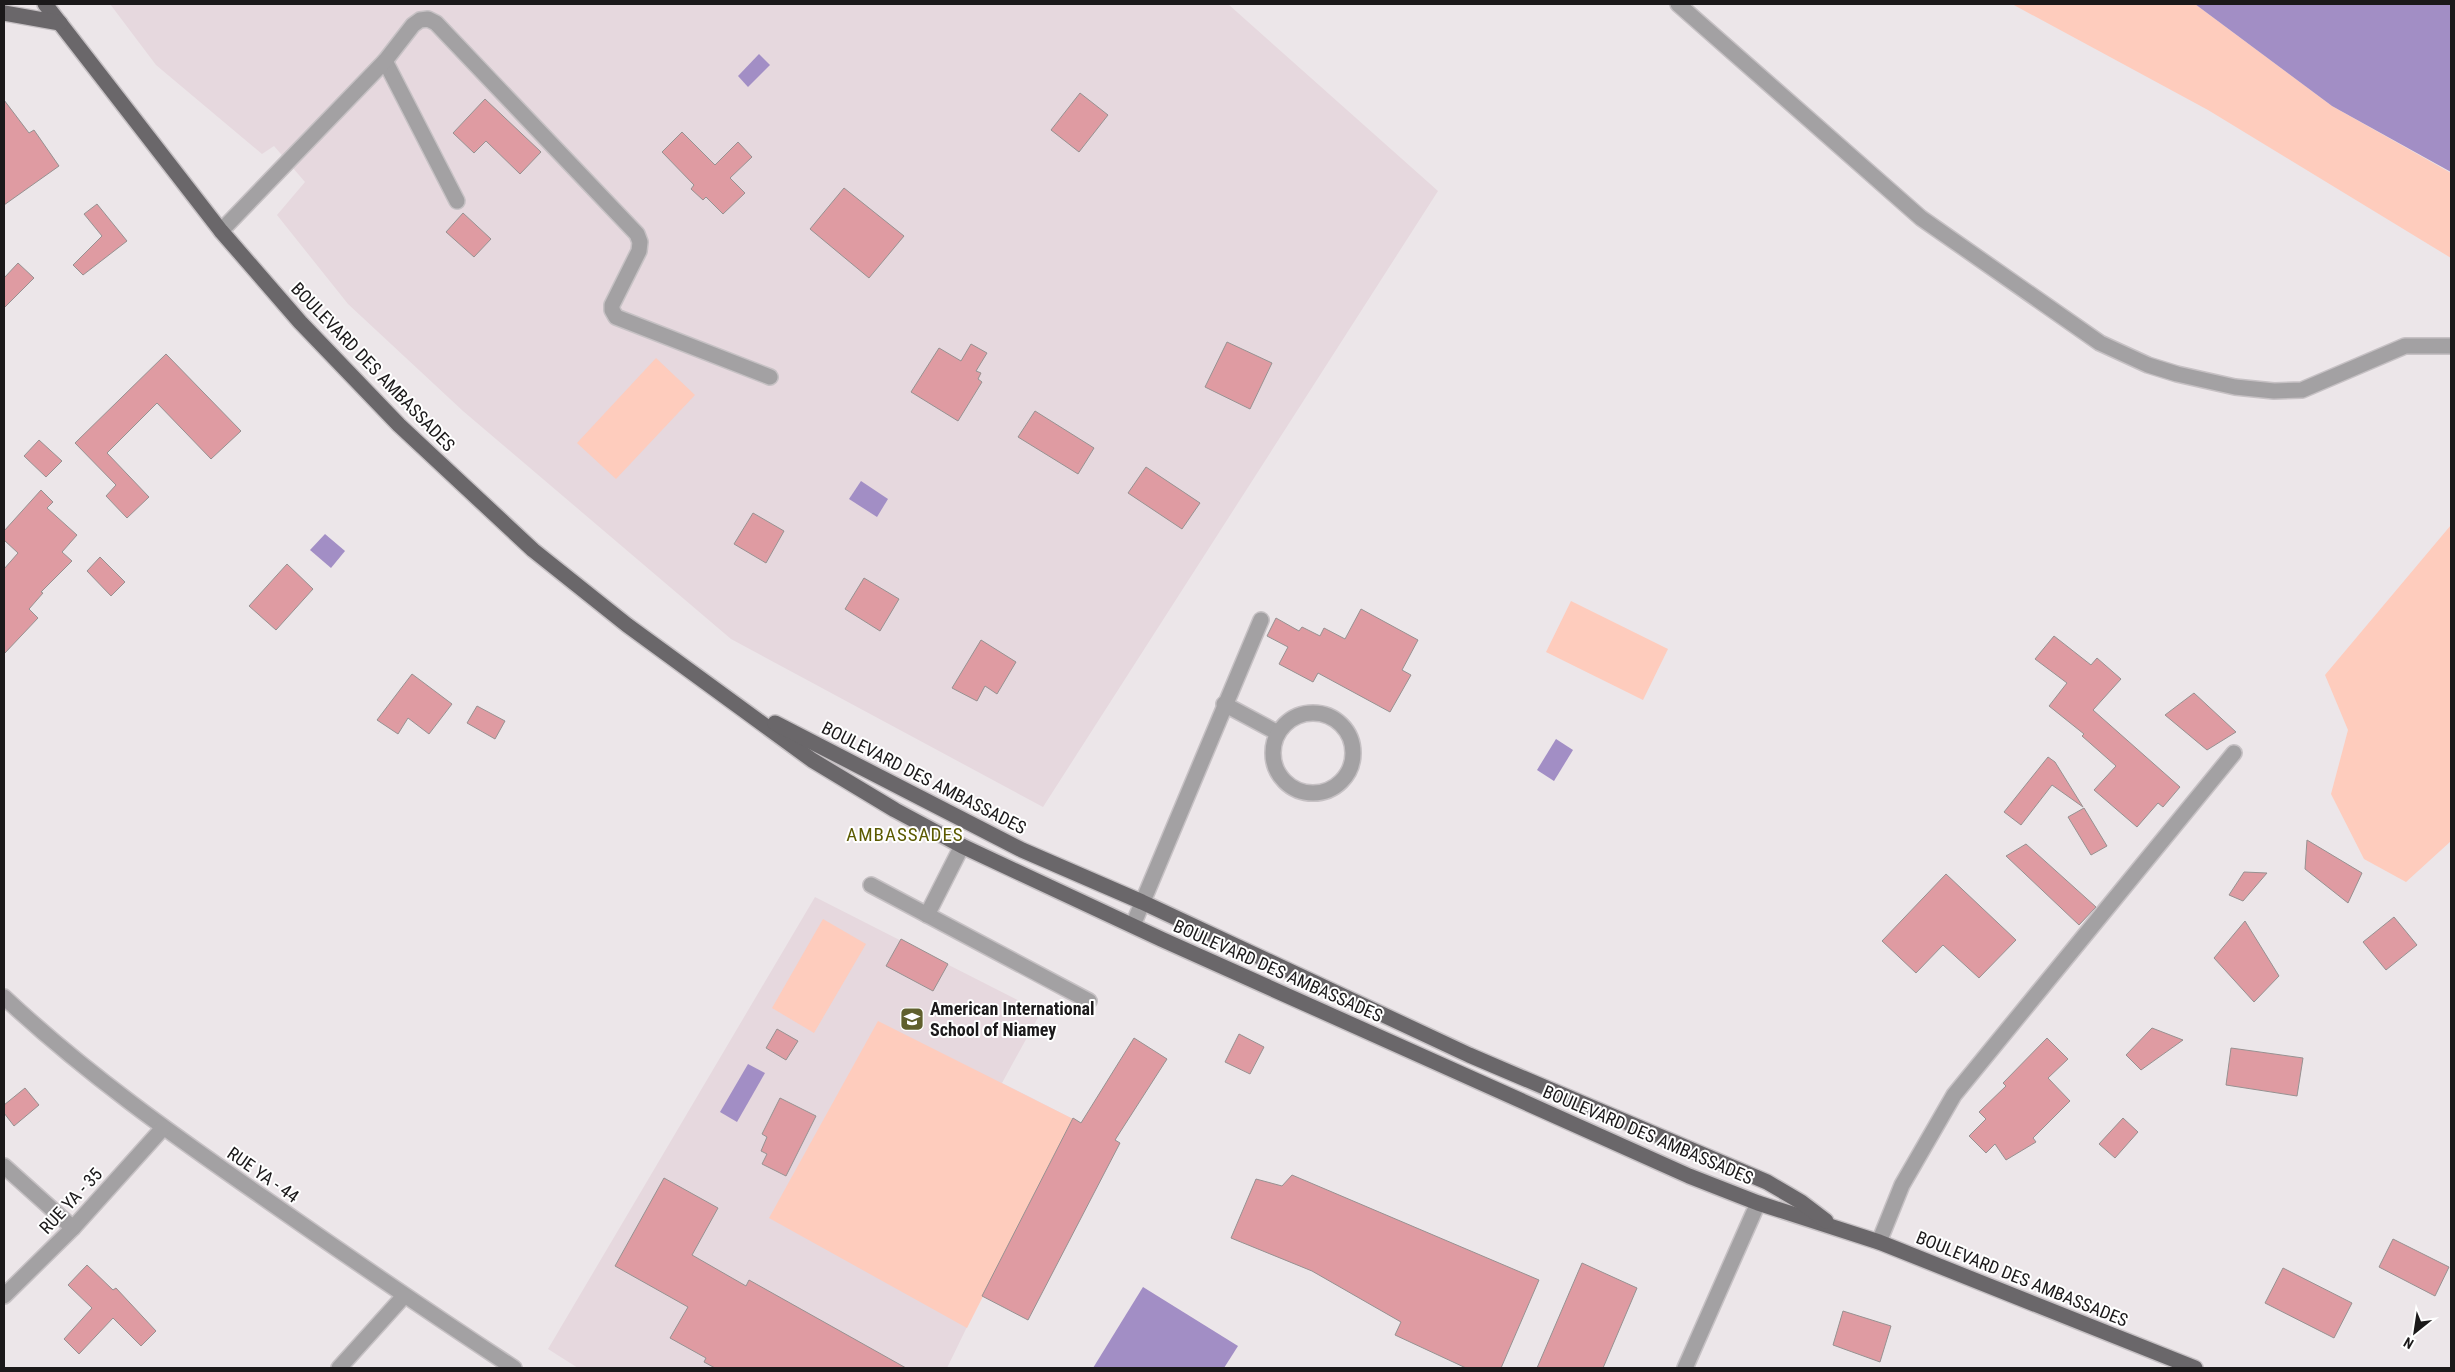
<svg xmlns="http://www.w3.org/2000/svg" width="2455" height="1372" viewBox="0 0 2455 1372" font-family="'Roboto Condensed',sans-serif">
  <rect width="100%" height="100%" fill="#ece6e9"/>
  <g fill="#e6d8de">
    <path d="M110 4H1228L1438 191 1043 807 731 639 463 411 348 304 277 215 305 182 274 146 262 154 156 65Z"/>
    <path d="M815 897 1041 1012 1002 1083 1073 1119 982 1296 947 1368H578L548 1349Z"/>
  </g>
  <g fill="#feccbd">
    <path d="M2012 4H2195L2332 106 2451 173V258L2208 110Z"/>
    <path d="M656 358 695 395 616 479 577 443Z"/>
    <path d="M2451 525V841L2406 882 2364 859 2331 794 2348 730 2325 675Z"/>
    <path d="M1571 601 1668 649 1643 700 1546 652Z"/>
    <path d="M823 919 866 944 814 1033 772 1008Z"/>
    <path d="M878 1021 1073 1119 967 1328 769 1218Z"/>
  </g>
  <g fill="#a28ec5">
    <path d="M2195 4H2451V172L2332 106Z"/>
    <path d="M759 54 770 65 748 87 738 76Z"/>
    <path d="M861 481 888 499 877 517 849 499Z"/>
    <path d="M325 534 345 551 331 568 310 550Z"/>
    <path d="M1556 739 1573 750 1554 781 1537 770Z"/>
    <path d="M748 1064 765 1073 737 1122 720 1112Z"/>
    <path d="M1143 1287 1238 1346 1224 1368H1093Z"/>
  </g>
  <g fill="#df9ba2" stroke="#979191">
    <path d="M1080 93 1108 115 1079 152 1051 130Z"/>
    <path d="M485 99 541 152 520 174 486 141 474 153 453 133Z"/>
    <path d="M4 100 29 133 34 130 59 166 4 205Z"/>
    <path d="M682 132 715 165 738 142 752 157 730 178 745 193 723 214 706 197 703 200 691 189 694 185 662 152Z"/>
    <path d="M844 188 904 236 869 278 810 229Z"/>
    <path d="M97 204 127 241 83 275 73 265 102 236 84 214Z"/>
    <path d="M463 213 491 239 474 257 446 232Z"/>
    <path d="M18 263 34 278 4 308V278Z"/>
    <path d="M1227 342 1272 363 1250 409 1205 387Z"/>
    <path d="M971 344 987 353 976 371 981 373 978 379 982 382 958 421 911 392 939 348 961 361Z"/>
    <path d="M166 354 241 431 211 459 157 403 107 453 149 497 127 518 106 496 116 485 75 443Z"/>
    <path d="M1035 411 1094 448 1078 474 1018 437Z"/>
    <path d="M39 440 62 461 46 477 24 456Z"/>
    <path d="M1146 467 1200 503 1182 529 1128 493Z"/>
    <path d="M41 490 53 502 47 508 77 535 62 552 72 561 41 592 43 593 29 609 38 618 4 654V569L18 553 4 540V531Z"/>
    <path d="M753 513 784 531 766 563 734 544Z"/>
    <path d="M100 557 125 582 111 596 87 571Z"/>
    <path d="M287 564 313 589 276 630 249 606Z"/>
    <path d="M864 578 899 599 880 631 845 609Z"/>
    <path d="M1361 609 1418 640 1402 670 1411 675 1390 712 1318 673 1313 682 1279 664 1288 647 1267 636 1276 618 1299 631 1302 627 1320 636 1324 628 1345 639Z"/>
    <path d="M2054 636 2091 665 2097 658 2121 679 2093 710 2180 787 2163 807 2158 803 2137 827 2094 790 2116 766 2082 736 2084 734 2049 706 2067 683 2035 659Z"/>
    <path d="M981 640 1016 662 997 694 985 686 977 701 952 688Z"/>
    <path d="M412 674 452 704 429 734 408 718 398 734 377 720Z"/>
    <path d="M2194 693 2236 732 2207 750 2165 715Z"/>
    <path d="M477 706 505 721 495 739 467 723Z"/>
    <path d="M2048 757 2055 762 2083 807 2052 785 2021 825 2004 812Z"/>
    <path d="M2084 808 2107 846 2091 855 2068 817Z"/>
    <path d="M2307 840 2362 873 2348 903 2305 869Z"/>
    <path d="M2026 844 2096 907 2079 925 2006 856Z"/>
    <path d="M2244 872 2267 873 2243 901 2229 895Z"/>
    <path d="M1946 874 2016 940 1979 978 1943 945 1916 973 1882 941Z"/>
    <path d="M2394 917 2417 945 2386 970 2363 942Z"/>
    <path d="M2245 921 2279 976 2254 1002 2214 958Z"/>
    <path d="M901 939 948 964 933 991 886 966Z"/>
    <path d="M2152 1028 2183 1040 2141 1070 2126 1055Z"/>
    <path d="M777 1029 798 1041 786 1060 766 1048Z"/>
    <path d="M1239 1034 1264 1047 1250 1074 1225 1062Z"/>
    <path d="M1134 1038 1167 1059 1115 1140 1120 1143 1028 1320 982 1296 1073 1118 1081 1123Z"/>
    <path d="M2047 1038 2068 1059 2048 1078 2070 1101 2033 1138 2036 1142 2006 1160 1995 1144 1986 1153 1969 1136 1986 1119 1979 1112 2006 1086 2003 1083Z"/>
    <path d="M2231 1048 2303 1058 2297 1096 2226 1085Z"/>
    <path d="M25 1088 39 1105 14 1126 4 1113V1105Z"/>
    <path d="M780 1098 816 1116 786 1176 762 1164 767 1154 761 1151 767 1137 762 1134Z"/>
    <path d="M2123 1118 2138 1132 2115 1158 2099 1144Z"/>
    <path d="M1292 1175 1539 1280 1501 1368H1466L1395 1335 1401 1322 1312 1271 1231 1238 1256 1179 1282 1186Z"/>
    <path d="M664 1178 718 1208 692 1255 746 1286 749 1280 906 1368H715L704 1362 706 1358 670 1338 688 1307 615 1266Z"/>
    <path d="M2393 1239 2449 1267 2435 1296 2379 1267Z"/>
    <path d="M1582 1263 1637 1288 1603 1368H1537Z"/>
    <path d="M87 1265 113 1290 116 1288 156 1331 141 1346 113 1318 79 1354 64 1339 92 1308 68 1285Z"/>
    <path d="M2283 1268 2352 1303 2334 1338 2265 1303Z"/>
    <path d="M1843 1311 1891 1326 1880 1362 1833 1345Z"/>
  </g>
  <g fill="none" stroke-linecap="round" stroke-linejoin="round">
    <g stroke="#c6c1c4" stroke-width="18">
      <g id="minor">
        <path d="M1678 4 1921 218 2100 343 2148 365 2177 374 2235 387 2274 391 2302 390 2405 346H2451"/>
        <path d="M385 61 457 201"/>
        <path d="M221 231 385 61 413 25 420 20 428 19 436 23 637 234 640 242 639 251 612 305V310L616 317 770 377"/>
        <path d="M1224 704 1278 733"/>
        <circle cx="1313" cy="753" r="40"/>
        <path d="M871 885 1089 1001"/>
        <path d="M927 915 962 846"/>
        <path d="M1133 925 1261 620"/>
        <path d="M4 997C84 1072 173 1135 264 1198 347 1256 430 1313 514 1368"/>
        <path d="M4 1166 73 1228"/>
        <path d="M1879 1242 1902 1185 1954 1095 2234 753"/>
        <path d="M4 1296 73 1228 163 1128"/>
        <path d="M339 1368 404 1296"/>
        <path d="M1685 1368 1758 1203"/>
      </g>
    </g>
    <g stroke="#c6c1c4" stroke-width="18">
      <g id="major">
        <path d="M45 4 221 231 300 322 399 425 533 550 627 625 812 760 895 810 962 846 1161 939 1689 1176 1758 1203 1879 1242 2195 1368"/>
        <path d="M4 13 60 23"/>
        <path d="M775 723 1022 850 1142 902 1469 1055 1767 1182 1801 1202 1826 1221"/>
      </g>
    </g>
    <use href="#minor" stroke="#a3a1a3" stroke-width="15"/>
    <use href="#major" stroke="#6a676a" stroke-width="15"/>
  </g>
  <defs>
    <g id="school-square" transform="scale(1.25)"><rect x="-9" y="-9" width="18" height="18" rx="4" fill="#60602d" stroke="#fff"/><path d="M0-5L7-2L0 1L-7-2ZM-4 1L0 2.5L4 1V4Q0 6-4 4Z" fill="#fff"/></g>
  </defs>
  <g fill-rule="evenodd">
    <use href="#school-square" x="912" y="1019"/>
  </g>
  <g text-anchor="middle" stroke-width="4" stroke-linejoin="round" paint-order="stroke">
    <g font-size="18" fill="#1b191a" stroke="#fff">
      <text transform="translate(373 367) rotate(46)" y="6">BOULEVARD DES AMBASSADES</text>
      <text transform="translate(924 778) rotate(27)" y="6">BOULEVARD DES AMBASSADES</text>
      <text transform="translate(1278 971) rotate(24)" y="6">BOULEVARD DES AMBASSADES</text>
      <text transform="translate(1648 1135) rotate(23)" y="6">BOULEVARD DES AMBASSADES</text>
      <text transform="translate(263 1175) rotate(35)" y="6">RUE YA - 44</text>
      <text transform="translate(71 1201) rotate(-47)" y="6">RUE YA - 35</text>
      <text transform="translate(2022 1279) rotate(22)" y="6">BOULEVARD DES AMBASSADES</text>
    </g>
    <g font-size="18" font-weight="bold" fill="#1b191a" stroke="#fff" text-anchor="start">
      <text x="930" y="1015">American International<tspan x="930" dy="21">School of Niamey</tspan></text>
    </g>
    <g font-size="19" letter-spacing="1" fill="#5b5a00" stroke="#fff">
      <text x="905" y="841">AMBASSADES</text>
    </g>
  </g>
  <rect width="2455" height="1372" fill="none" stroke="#1b191a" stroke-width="10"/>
  <g transform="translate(2415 1332) rotate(210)" stroke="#ffffff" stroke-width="4" paint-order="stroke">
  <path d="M0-4L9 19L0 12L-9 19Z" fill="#1b191a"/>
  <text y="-8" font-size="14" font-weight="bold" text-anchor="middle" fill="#1b191a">N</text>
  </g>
</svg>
